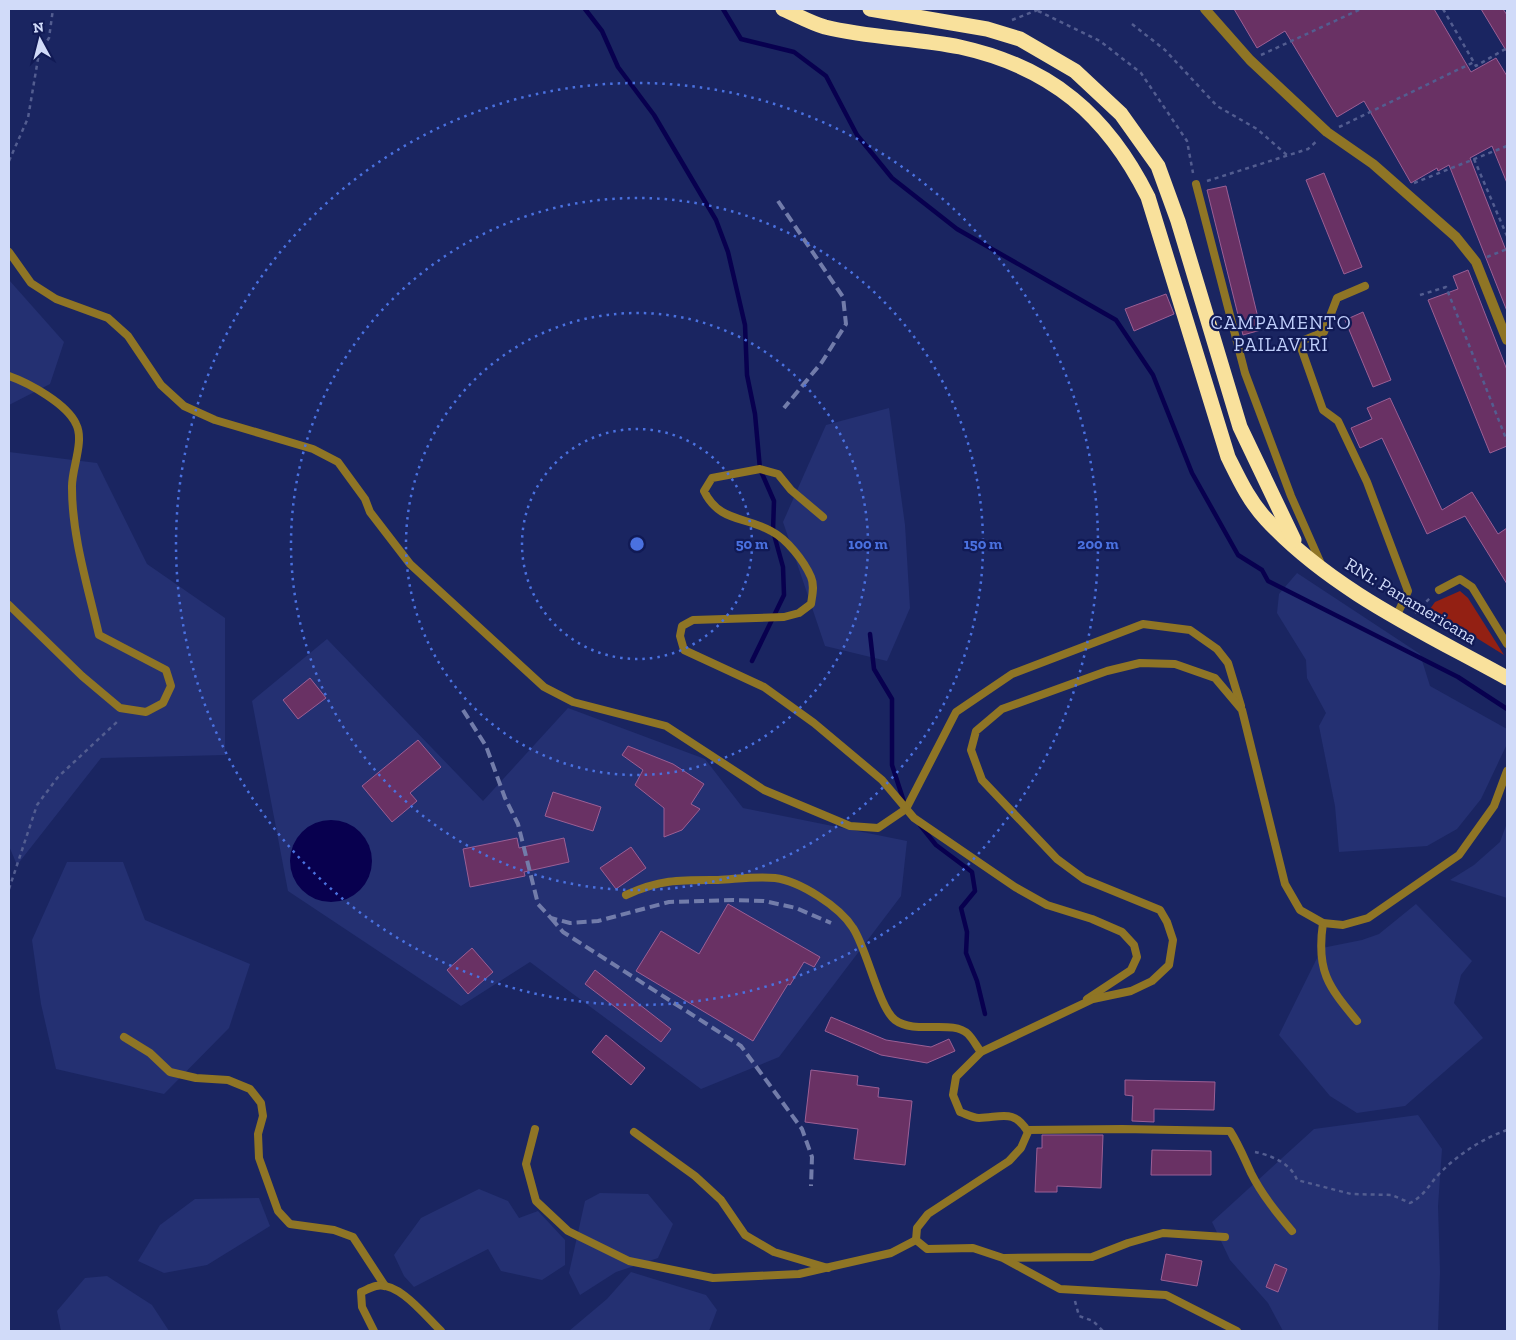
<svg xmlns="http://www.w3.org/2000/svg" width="1516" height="1340" viewBox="0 0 1516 1340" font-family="'Zilla Slab',serif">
  <rect width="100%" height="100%" fill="#1a2561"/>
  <g fill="#243072">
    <path d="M9 280 64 342 50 384 9 405Z"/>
    <path d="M889 408 905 525 910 608 887 661 825 646 783 522 826 425Z"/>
    <path d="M9 452 97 463 147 564 225 618V755L101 758 17 865 9 846Z"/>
    <path d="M1297 573 1420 654 1430 686 1507 729V744L1481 799 1457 829 1427 846 1339 852 1335 806 1319 726 1326 713 1307 678 1306 660 1277 613 1279 594Z"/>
    <path d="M327 639 483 801 568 708 705 759 743 808 907 841 901 896 779 1057 701 1089 530 962 461 1006 288 891 252 701Z"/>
    <path d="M1507 823V898L1450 880 1474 865 1500 842Z"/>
    <path d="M67 862H123L145 920 250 964 229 1028 164 1094 56 1069 41 1004 32 940Z"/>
    <path d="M1416 904 1472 961 1461 975 1454 1003 1483 1038 1405 1106 1357 1113 1330 1096 1279 1035 1322 948 1362 940 1379 934Z"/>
    <path d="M1418 1115 1442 1149 1438 1206 1440 1272 1438 1331H1283L1268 1303 1230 1260 1212 1222 1314 1129Z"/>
    <path d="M479 1189 508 1201 519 1218 538 1211 565 1240V1265L542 1280 501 1271 488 1249 414 1287 404 1276 394 1255 421 1218Z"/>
    <path d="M600 1193 648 1194 673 1224 658 1258 616 1272 580 1295 569 1273 585 1201Z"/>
    <path d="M259 1198 270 1226 207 1265 164 1273 138 1261 160 1225 195 1199Z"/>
    <path d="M631 1272 706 1295 717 1310 709 1331H569L607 1299Z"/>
    <path d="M107 1276 152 1305 169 1331H61L57 1311 85 1278Z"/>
  </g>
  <path fill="#932013" d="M1460 591 1468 598 1504 655 1430 609 1435 602Z"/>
  <circle fill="#08004f" cx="331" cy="861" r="41"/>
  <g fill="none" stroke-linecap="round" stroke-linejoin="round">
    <g stroke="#08004f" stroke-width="4.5">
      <path d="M585 9 602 31 618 67 654 115 716 220 728 252 745 325 747 375 755 414 760 469 774 501 773 531 783 567 784 595 752 661"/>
      <path d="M723 9 741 39 794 52 826 76 857 135 892 178 957 229 1116 320 1153 375 1192 473 1238 555 1262 570 1268 581 1458 677 1507 709"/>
      <path d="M870 634 874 669 892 699V765L905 805"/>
      <path d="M920 825 936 845 972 872 975 891 961 908 967 932 966 953 977 981 985 1014"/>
    </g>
  </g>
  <g fill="#693164" stroke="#9b5f95">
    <path d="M1234 9H1434L1471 72 1496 58 1507 76V183L1492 146 1470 158 1507 253V311L1449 165 1438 171 1437 168 1411 183 1364 101 1337 117 1285 31 1257 48Z"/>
    <path d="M1481 9H1503L1507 15V52Z"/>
    <path d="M1324 173 1362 267 1344 274 1306 180Z"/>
    <path d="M1226 186 1261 330 1243 335 1207 190Z"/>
    <path d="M1468 270 1507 370V446L1490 453 1428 300 1458 289 1453 276Z"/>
    <path d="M1166 294 1174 314 1134 331 1125 309Z"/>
    <path d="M1363 312 1391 380 1373 387 1345 320Z"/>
    <path d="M1390 398 1442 510 1472 492 1498 534 1507 528V584L1465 516 1427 534 1382 438 1360 448 1351 428 1372 419 1367 408Z"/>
    <path d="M310 678 326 698 298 719 283 700Z"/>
    <path d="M418 740 441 767 410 793 417 801 392 822 362 786Z"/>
    <path d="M628 746 673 764 704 784 691 804 700 809 682 830 664 837V808L635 785 643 770 622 755Z"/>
    <path d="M553 792 601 807 593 831 545 816Z"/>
    <path d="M517 838 519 848 564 838 569 862 524 872 525 876 470 887 463 849Z"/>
    <path d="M631 847 646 868 616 889 600 868Z"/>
    <path d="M728 904 820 957 814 967 804 962 790 985 788 984 753 1041 636 971 661 931 699 954Z"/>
    <path d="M472 948 493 972 468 994 447 970Z"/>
    <path d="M595 970 671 1029 661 1042 585 984Z"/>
    <path d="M831 1017 886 1040 931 1047 949 1039 955 1051 927 1063 881 1055 825 1031Z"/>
    <path d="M606 1035 645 1068 631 1085 592 1052Z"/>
    <path d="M811 1070 858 1076 857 1085 879 1088 878 1097 912 1101 905 1165 854 1159 858 1129 805 1122Z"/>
    <path d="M1125 1080 1215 1082 1214 1110 1154 1109V1122L1132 1121 1133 1096 1125 1095Z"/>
    <path d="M1042 1135H1103L1101 1188 1057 1186V1192H1035L1037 1148H1042Z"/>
    <path d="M1152 1150 1211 1151V1175H1151Z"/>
    <path d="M1166 1254 1202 1261 1197 1286 1161 1280Z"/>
    <path d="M1275 1264 1287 1269 1278 1292 1266 1287Z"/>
  </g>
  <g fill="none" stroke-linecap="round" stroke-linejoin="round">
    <g stroke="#535d90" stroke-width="2.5" stroke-dasharray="4 4" stroke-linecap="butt">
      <path d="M1443 9 1476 66 1507 48"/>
      <path d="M1038 11 1100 41 1141 73 1187 141 1193 173"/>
      <path d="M1012 20 1040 9"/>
      <path d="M1132 24 1165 50 1217 106 1257 129 1288 156"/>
      <path d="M1261 55 1361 9"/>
      <path d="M1339 127 1474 62"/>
      <path d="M1474 159 1507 236"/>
      <path d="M9 161 28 118 39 53 49 38 53 9"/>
      <path d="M1207 181 1308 149 1318 140"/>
      <path d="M1414 183 1507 146"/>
      <path d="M1487 257 1507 249"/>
      <path d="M1420 295 1446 287 1507 441"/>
      <path d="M1415 613 1431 597"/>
      <path d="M9 889 37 805 58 777 119 720"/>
      <path d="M1255 1152C1270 1155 1291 1163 1297 1180L1351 1194 1392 1195 1410 1203C1426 1195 1430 1182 1442 1171 1460 1153 1484 1138 1507 1130"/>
      <path d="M1075 1301 1079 1316 1093 1321 1103 1331"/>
    </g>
    <g stroke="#8f7525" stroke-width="8">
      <path d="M1196 184 1245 373 1291 496 1322 566"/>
      <path d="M9 252 31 283 56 299 108 318 128 336 161 385 184 406 215 420 313 449 338 462 365 499 370 512 410 564 544 687 573 702 666 726 764 790 850 826 878 828 906 809 956 712 1012 674 1143 624 1190 630 1217 649 1228 663 1241 706"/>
      <path d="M1365 286 1337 298 1324 332 1299 342 1323 410 1338 421 1367 482 1408 591 1396 617"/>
      <path d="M9 376C29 383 67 404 76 424 85 441 71 470 72 488 72 537 88 587 99 635L166 670 171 686 163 703 146 712 120 708 82 676 9 605"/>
      <path d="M823 517 791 490 778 474 760 469 712 478 704 491C719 522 744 516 771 531 787 539 804 561 811 577 815 586 812 596 811 604L799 613 784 617 693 620 682 626 680 636 684 650 764 687 814 723 882 780 914 818 1015 887 1047 905 1092 919 1122 932 1134 945 1137 957 1131 970 1087 999"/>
      <path d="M1439 590 1460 579 1472 587 1507 644"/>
      <path d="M626 895C661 879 681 880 718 880 737 879 756 876 775 878 800 881 840 907 853 928 867 949 879 1008 895 1020 915 1035 953 1019 968 1034 973 1039 977 1047 981 1052"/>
      <path d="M1323 923C1316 971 1328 986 1357 1021"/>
      <path d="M124 1037 150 1053 170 1072 196 1078 228 1080 250 1089 261 1103 263 1116 258 1134 259 1158 278 1211 290 1224 334 1230 353 1237 385 1286"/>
      <path d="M535 1129 526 1164 536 1201 568 1231 629 1261 713 1278 799 1274 891 1253 916 1240"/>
      <path d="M1027 1130 1122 1129 1230 1131C1239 1145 1244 1158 1251 1173 1262 1195 1277 1213 1292 1231"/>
      <path d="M634 1132 695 1176 721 1200 745 1235 774 1252 828 1268"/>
      <path d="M1005 1258 1092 1257 1128 1243 1163 1233 1225 1237"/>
      <path d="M374 1331 362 1307 361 1292C366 1290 371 1287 376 1286 399 1281 426 1317 441 1331"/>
      <path d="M1237 1331 1166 1295 1060 1289 1003 1258 973 1248 927 1249 916 1240 917 1228 928 1214 1009 1161 1021 1148 1028 1132C1014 1109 1003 1117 979 1118 973 1118 966 1114 960 1112L953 1095 956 1077 981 1052 1093 999 1131 991 1152 981 1169 965 1173 940 1167 922 1160 910 1084 879 1057 859 982 780 971 750 976 731 1002 709 1107 671 1140 663 1175 664 1215 678 1242 710 1285 884 1300 910 1323 923 1343 925 1368 918 1459 855 1494 806 1507 771"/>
    </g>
    <path stroke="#8f7525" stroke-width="10" d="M1205 9 1250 60 1327 132 1373 164 1456 237 1476 262 1507 340"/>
    <g stroke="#f9e19c" stroke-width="15">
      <path d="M783 9C797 15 811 23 825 27 869 38 916 38 960 47 1051 67 1107 115 1148 197L1228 457C1239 479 1249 501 1266 519 1331 590 1424 632 1507 678"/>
      <path d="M870 9 987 29 1020 39 1075 71 1121 114 1158 166 1178 221 1240 427 1294 540"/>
    </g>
    <g stroke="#727caa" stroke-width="4" stroke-dasharray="10 5" stroke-linecap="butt">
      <path d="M778 201 843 297 846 324 822 362 784 408"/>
      <path d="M463 710 486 746 505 798 518 824 538 904 551 918 570 923 598 921 669 902 734 900 764 901 796 908 831 923"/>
      <path d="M551 918 563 932 741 1046 802 1129 812 1157 811 1186"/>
    </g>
  </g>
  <g fill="none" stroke="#4a71e0" stroke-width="2.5" stroke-dasharray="2.5 5">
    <circle cx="637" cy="544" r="115"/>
    <circle cx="637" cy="544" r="231"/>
    <circle cx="637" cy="544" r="346"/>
    <circle cx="637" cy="544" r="461"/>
  </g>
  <g text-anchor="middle" stroke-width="4.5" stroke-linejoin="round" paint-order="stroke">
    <g font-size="18" fill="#d1dbf9" stroke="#111a55">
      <text transform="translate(1411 601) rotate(31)" y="6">RN1: Panamericana</text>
    </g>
    <g font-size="19" letter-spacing="1" fill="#c0cffc" stroke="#111a55">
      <text x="1281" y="329">CAMPAMENTO<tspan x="1281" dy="22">PAILAVIRI</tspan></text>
    </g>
  </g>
  <circle cx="637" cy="544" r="8" fill="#4a71e0" stroke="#111a55" stroke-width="2.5"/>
  <g font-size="15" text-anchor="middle" font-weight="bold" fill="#4a71e0" stroke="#111a55" stroke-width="4.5" stroke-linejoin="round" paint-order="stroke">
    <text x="752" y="549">50 m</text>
    <text x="868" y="549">100 m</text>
    <text x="983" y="549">150 m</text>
    <text x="1098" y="549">200 m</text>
  </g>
  <rect width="1516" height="1340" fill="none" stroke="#d1dbf9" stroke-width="20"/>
  <g transform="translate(40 40) rotate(353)" stroke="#111a55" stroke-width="4" paint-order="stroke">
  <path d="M0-4L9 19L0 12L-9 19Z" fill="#d1dbf9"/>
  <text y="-8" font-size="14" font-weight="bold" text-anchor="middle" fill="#d1dbf9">N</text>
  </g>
</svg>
